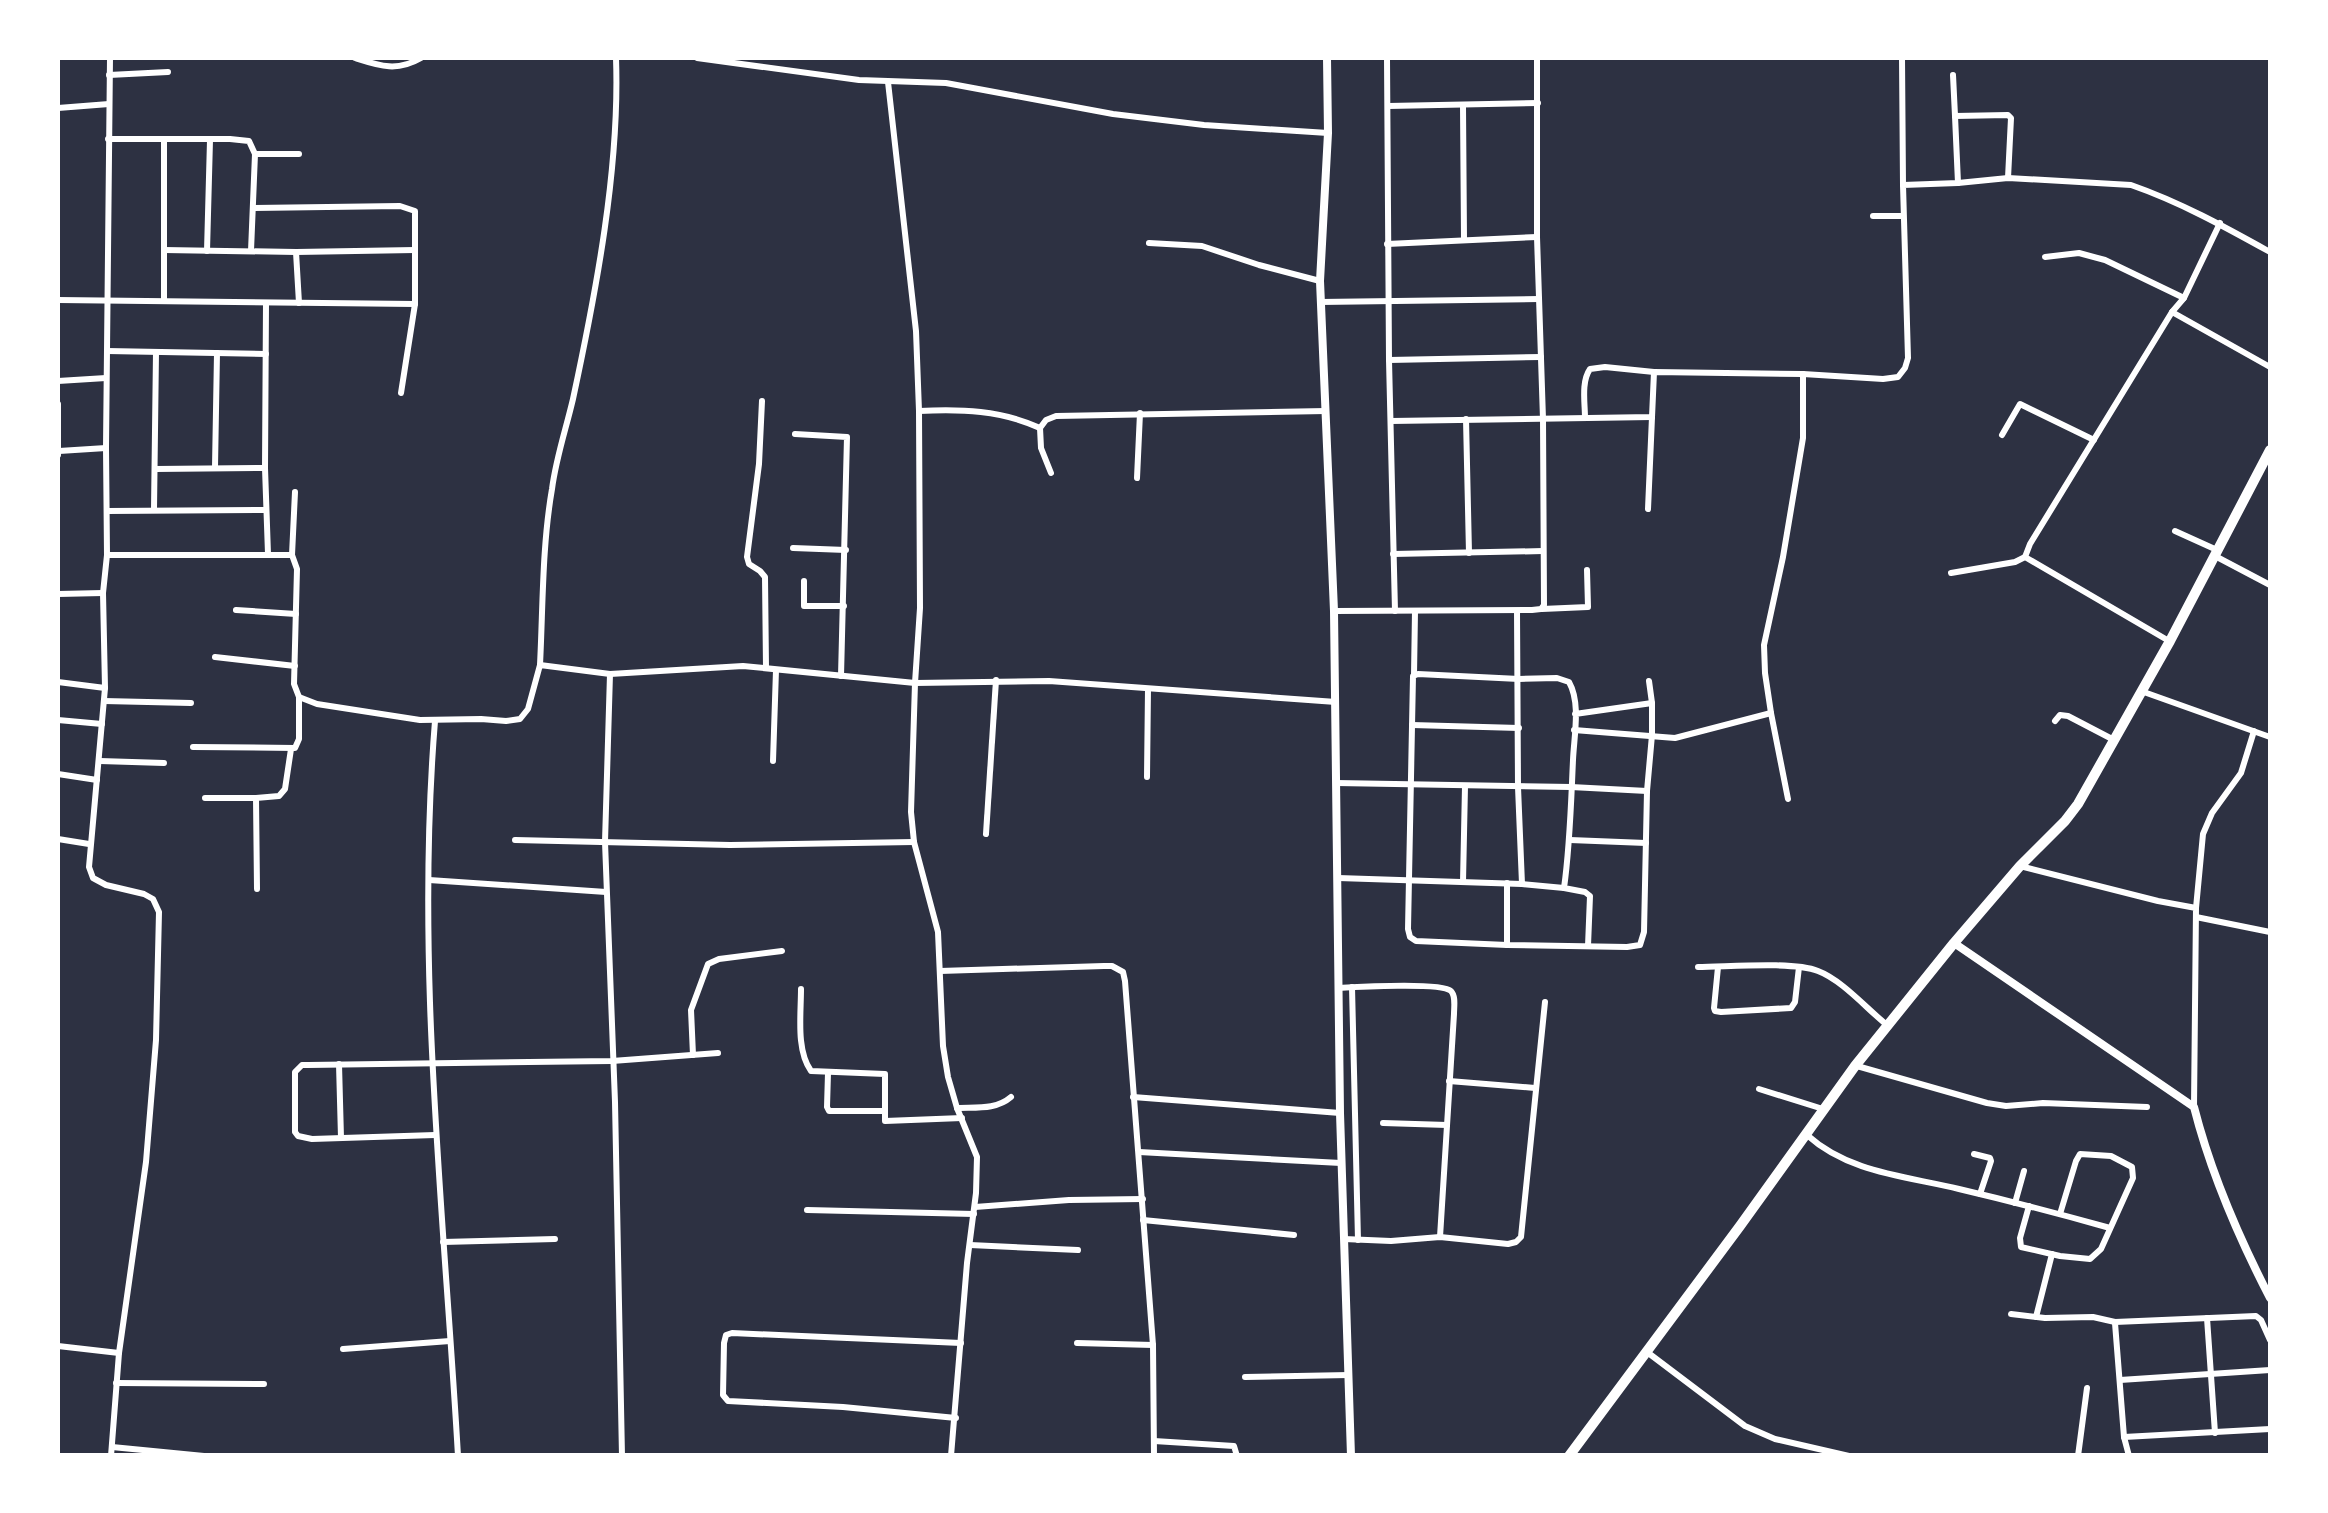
<svg xmlns="http://www.w3.org/2000/svg" width="2328" height="1513" viewBox="0 0 2328 1513" font-family="'Nunito Sans',sans-serif">
  <rect width="100%" height="100%" fill="#2d3142"/>
  <g fill="none" stroke-linecap="round" stroke-linejoin="round">
    <g stroke="#fff" stroke-width="6">
      <path d="M110 58 106 448 107 555 103 593 105 688 89 867 93 878 106 885 144 894 153 899 159 912 156 1040 146 1162 119 1353 111 1456"/>
      <path d="M355 58C380 66 397 72 421 58"/>
      <path d="M697 58 859 80 946 83 1113 114 1204 125 1328 133"/>
      <path d="M1387 58 1389 360 1395 611"/>
      <path d="M1902 58 1903 185"/>
      <path d="M109 75 168 72"/>
      <path d="M1953 75 1955 116 2008 115 2011 118 2008 178"/>
      <path d="M888 82 916 331 919 411 920 608 915 683 911 812 914 842 938 932 943 1046 948 1077 957 1108 977 1157 976 1193 967 1263 951 1456"/>
      <path d="M1388 106 1538 103"/>
      <path d="M1463 106 1464 239"/>
      <path d="M58 108 109 104"/>
      <path d="M1955 116 1958 183"/>
      <path d="M108 139H230L249 141 255 154 251 251"/>
      <path d="M164 140V301"/>
      <path d="M255 154H299"/>
      <path d="M253 208 400 206 415 211V304L401 393"/>
      <path d="M1873 216H1903"/>
      <path d="M1149 243 1202 246 1259 265 1320 281"/>
      <path d="M1387 244 1537 237"/>
      <path d="M164 250 296 252 415 250"/>
      <path d="M207 251 210 140"/>
      <path d="M296 252 299 303"/>
      <path d="M2045 257 2079 253 2105 260 2184 298"/>
      <path d="M58 300 415 304"/>
      <path d="M1320 302 1539 299"/>
      <path d="M266 303 265 468 268 554"/>
      <path d="M2172 312 2270 367"/>
      <path d="M107 351 266 354"/>
      <path d="M1389 360 1541 357"/>
      <path d="M58 381 106 378"/>
      <path d="M762 401 759 464 747 557 749 564 760 571 765 577 766 668"/>
      <path d="M58 404V455"/>
      <path d="M919 411C961 409 1001 410 1040 428"/>
      <path d="M1585 418C1585 403 1581 382 1590 369L1605 367 1654 372"/>
      <path d="M1466 419 1469 553"/>
      <path d="M1391 421 1652 417 1654 372 1803 374 1883 379 1898 377 1905 368 1908 358 1903 185 1958 183 2008 178 2131 185C2180 202 2225 227 2270 252"/>
      <path d="M795 434 847 437 841 676"/>
      <path d="M2002 435 2020 404 2094 440"/>
      <path d="M59 451 106 448"/>
      <path d="M215 467 217 353"/>
      <path d="M155 469 265 468"/>
      <path d="M1051 473 1041 448 1040 428 1046 420 1056 416 1326 411"/>
      <path d="M1137 478 1140 413"/>
      <path d="M154 509 156 352"/>
      <path d="M1648 509 1652 417"/>
      <path d="M107 511 266 510"/>
      <path d="M2175 531 2217 550"/>
      <path d="M793 548 846 550"/>
      <path d="M1393 554 1543 551"/>
      <path d="M107 555H292L297 569 294 684 299 697 317 704 420 720 481 719 506 721 520 719 528 709 540 665 610 674 743 666 915 683 1049 681 1336 702"/>
      <path d="M292 555 295 492"/>
      <path d="M2215 556 2270 585"/>
      <path d="M1951 573 2015 562 2025 557"/>
      <path d="M804 581V606H844"/>
      <path d="M58 594 103 593"/>
      <path d="M1542 609 1588 607 1587 570"/>
      <path d="M236 610 296 614"/>
      <path d="M1334 611 1532 610 1541 609 1544 605 1543 419 1537 237V58"/>
      <path d="M2169 641 2025 557 2030 544 2172 312 2184 298 2220 223"/>
      <path d="M215 657 295 666"/>
      <path d="M540 665C543 606 542 547 552 489 556 458 566 429 573 399 596 292 620 167 616 58"/>
      <path d="M610 674 605 842 615 1102 622 1456"/>
      <path d="M1414 675 1415 611"/>
      <path d="M1649 681 1652 703"/>
      <path d="M58 682 105 688"/>
      <path d="M2141 691 2270 737"/>
      <path d="M104 701 191 703"/>
      <path d="M1575 714 1652 703V735L1647 791 1644 932 1640 945 1627 947 1507 945 1416 941 1410 937 1408 929 1413 676 1418 674 1519 679 1557 678 1569 682C1581 703 1574 736 1573 760 1571 803 1570 846 1564 888L1585 892 1590 896 1588 946"/>
      <path d="M58 720 102 724"/>
      <path d="M435 721C415 966 444 1211 458 1456"/>
      <path d="M2055 721 2060 715 2068 716 2114 740"/>
      <path d="M1412 725 1519 728"/>
      <path d="M1574 730 1675 738 1771 713"/>
      <path d="M193 747 295 748 299 739V697"/>
      <path d="M100 761 164 763"/>
      <path d="M773 761 776 670"/>
      <path d="M58 774 97 780"/>
      <path d="M1147 777 1148 689"/>
      <path d="M1336 783 1571 787 1647 791"/>
      <path d="M205 798H256L279 796 285 789 291 749"/>
      <path d="M256 798 257 889"/>
      <path d="M1788 799 1771 713 1765 673 1764 645 1783 557 1803 438V374"/>
      <path d="M986 834 996 680"/>
      <path d="M58 839 89 844"/>
      <path d="M515 840 730 845 914 842"/>
      <path d="M1570 840 1646 843"/>
      <path d="M2020 866 2158 901 2196 908 2194 1107"/>
      <path d="M1338 878 1522 884 1518 787 1517 611"/>
      <path d="M429 880 606 892"/>
      <path d="M1463 882 1465 786"/>
      <path d="M1507 883V945"/>
      <path d="M1522 884 1564 888"/>
      <path d="M2196 908 2203 834 2212 813 2241 773 2254 731"/>
      <path d="M2196 917 2270 932"/>
      <path d="M1698 967C1727 967 1793 961 1818 971 1842 980 1867 1009 1887 1025"/>
      <path d="M1718 967 1714 1008 1715 1011 1721 1012 1791 1008 1795 1002 1799 967"/>
      <path d="M940 971 1104 966H1112L1123 972 1125 981 1153 1345 1154 1456"/>
      <path d="M1352 987 1358 1240"/>
      <path d="M1338 988C1355 987 1442 982 1451 991 1456 996 1454 1007 1454 1014L1440 1237"/>
      <path d="M801 989C801 1015 796 1050 811 1071L885 1074V1121L962 1118"/>
      <path d="M693 1055 691 1010 708 964 719 959 782 951"/>
      <path d="M339 1064 341 1138"/>
      <path d="M1857 1066 1987 1103 2006 1106 2043 1103 2147 1107"/>
      <path d="M828 1073 827 1107 829 1111H885"/>
      <path d="M1449 1081 1535 1088"/>
      <path d="M1759 1089 1823 1109"/>
      <path d="M1133 1097 1340 1113"/>
      <path d="M957 1108C976 1107 996 1110 1011 1097"/>
      <path d="M1383 1123 1447 1125"/>
      <path d="M435 1135 312 1139 298 1136 295 1132V1072L302 1065H308L612 1061 718 1053"/>
      <path d="M1807 1135C1849 1173 1906 1176 1959 1189 2010 1201 2060 1214 2110 1228"/>
      <path d="M1139 1152 1341 1163"/>
      <path d="M1974 1154 1990 1158 1991 1161 1980 1194"/>
      <path d="M2015 1203 2024 1171"/>
      <path d="M2029 1206 2020 1238 2021 1247 2060 1256 2090 1259 2101 1249 2133 1178 2132 1167 2111 1156 2080 1154 2076 1161 2060 1214"/>
      <path d="M975 1207 1069 1200 1143 1199"/>
      <path d="M807 1210 974 1214"/>
      <path d="M1143 1220 1294 1235"/>
      <path d="M1344 1239 1391 1241 1440 1237 1508 1244 1516 1242 1521 1237 1545 1002"/>
      <path d="M443 1242 555 1239"/>
      <path d="M970 1245 1078 1250"/>
      <path d="M2011 1314 2045 1318 2093 1317 2115 1322 2256 1316 2261 1320 2270 1340"/>
      <path d="M2036 1317 2052 1254"/>
      <path d="M2207 1318 2215 1433"/>
      <path d="M2115 1323 2124 1437 2129 1456"/>
      <path d="M1077 1343 1153 1345"/>
      <path d="M58 1346 119 1353"/>
      <path d="M343 1349 450 1341"/>
      <path d="M1647 1352 1745 1426 1775 1439 1849 1456"/>
      <path d="M1245 1377 1349 1375"/>
      <path d="M2120 1380 2270 1370"/>
      <path d="M116 1383 264 1384"/>
      <path d="M956 1418 843 1407 728 1401 723 1395 724 1343 726 1335 732 1333 961 1343"/>
      <path d="M2124 1437 2270 1429"/>
      <path d="M1154 1441 1234 1446 1237 1456"/>
      <path d="M112 1447 204 1456"/>
      <path d="M2078 1456 2087 1388"/>
    </g>
    <g stroke="#fff" stroke-width="8">
      <path d="M1327 58 1328 133 1320 281 1334 611 1340 1113 1351 1456"/>
      <path d="M1954 943 2194 1107C2211 1174 2238 1236 2270 1298"/>
    </g>
    <path stroke="#fff" stroke-width="10" d="M1569 1456 1740 1226 1855 1066 1954 943 2020 866 2065 821 2078 804 2170 641 2270 450"/>
  </g>
  <rect width="2328" height="1513" fill="none" stroke="#ffffff" stroke-width="120"/>
</svg>
